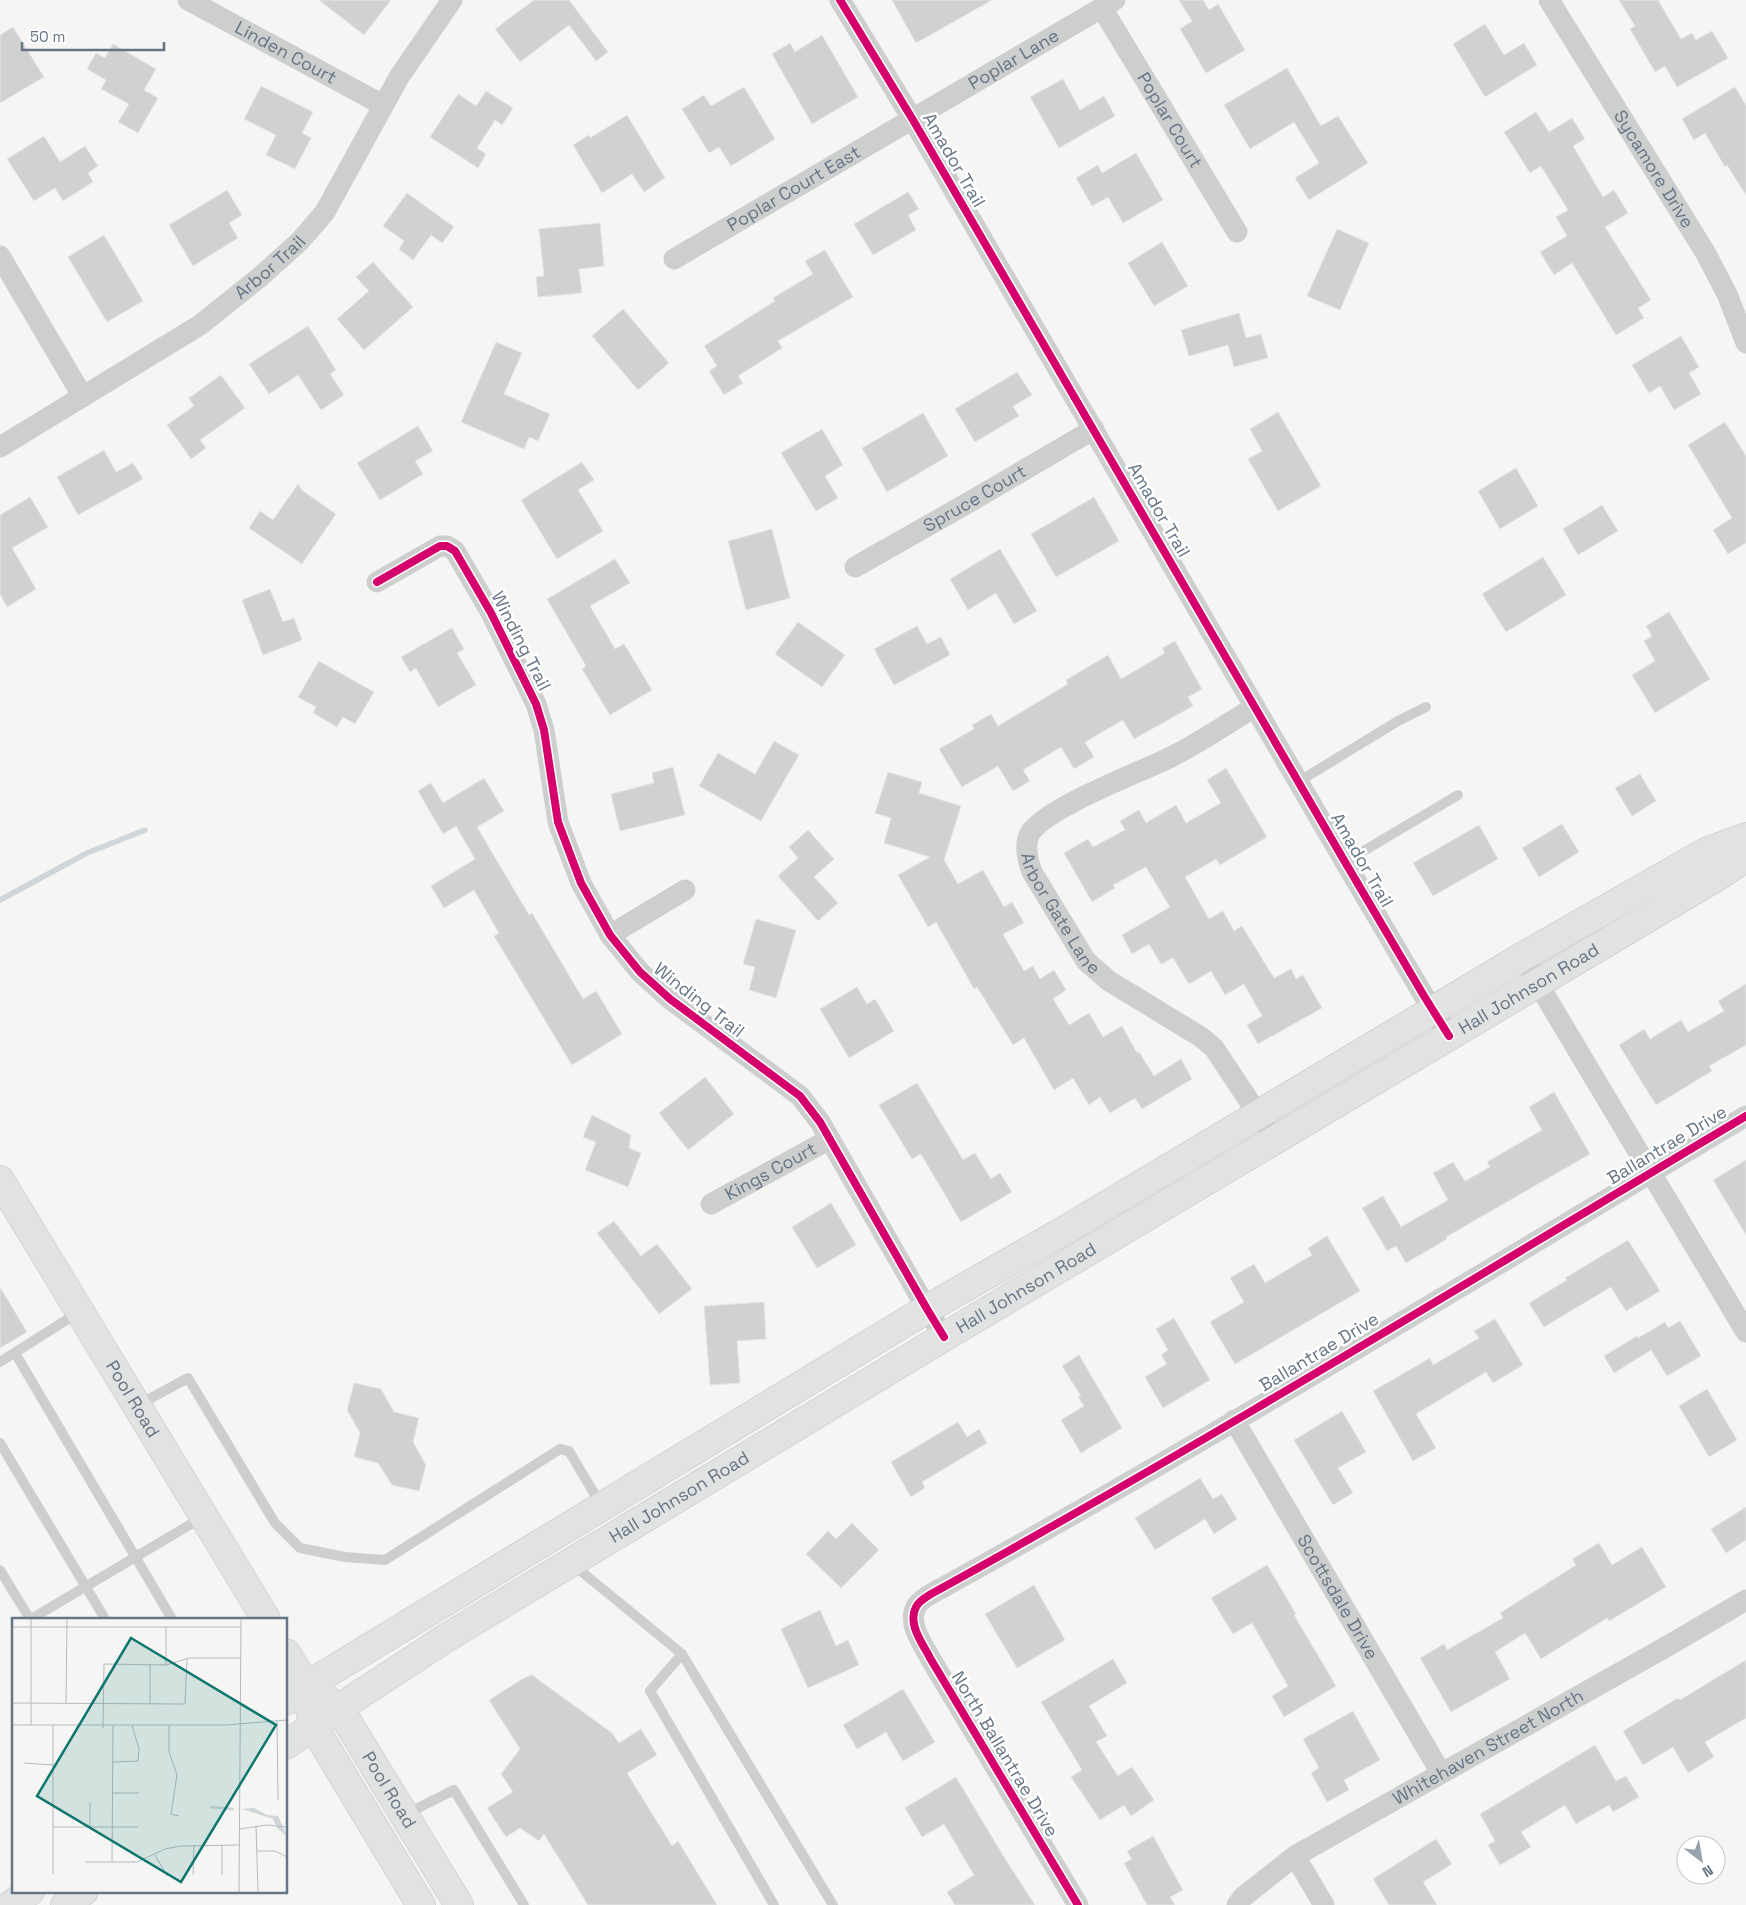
<svg xmlns="http://www.w3.org/2000/svg" width="1746" height="1905" viewBox="0 0 1746 1905" font-family="'Space Grotesk',sans-serif">
<style>
.lines{fill:none;stroke-linecap:round;stroke-linejoin:round}
.stream{stroke:#ced6d9;stroke-width:5.5}
.building{fill:#d0d1d1;stroke:#e4e5e4}
.secondary-casing{stroke:#d2d4d4;stroke-width:30}
.lane{stroke:#cdcfcf;stroke-width:10}
.street{stroke:#cdcfcf;stroke-width:21}
.secondary{stroke:#e1e2e2;stroke-width:28}
.cycleway-casing{stroke:#fff;stroke-width:11}
.cycleway{stroke:#d6006c;stroke-width:8}
.labels{text-anchor:middle;stroke-width:5;stroke-linejoin:round;paint-order:stroke}
.street-label{font-size:18px;fill:#657585;stroke:#fff}
.inset-river{fill:none;stroke:#ced6d9;stroke-width:2.5}
.inset-road{fill:none;stroke:#b2bac1;stroke-width:1}
.view{fill:#0f766e;fill-opacity:0.15;stroke:#0f766e;stroke-width:2.5}
.inset-edge{fill:none;stroke:#657585;stroke-width:2.5}
</style>
<rect width="100%" height="100%" fill="#f5f6f4"/>
<g class="lines">
<polyline class="stream" points="0,900 87,853 145,830"/>
</g>
<g class="building">
<polygon points="319,0 391,0 364,35"/>
<polygon points="534,0 569,0 608,52 596,61 569,25 520,62 495,29"/>
<polygon points="892,0 992,0 916,43"/>
<polygon points="1179,0 1203,0 1209,10 1218,4 1245,50 1206,73 1180,29 1192,21"/>
<polygon points="1619,0 1658,0 1681,39 1692,33 1696,40 1712,31 1728,58 1677,87 1665,66 1655,72 1630,29 1635,26"/>
<polygon points="1485,24 1504,55 1524,43 1537,65 1485,97 1453,44"/>
<polygon points="13,27 44,77 0,103 0,35"/>
<polygon points="822,35 858,97 812,124 772,54 790,43 795,52"/>
<polygon points="113,44 156,69 144,90 158,98 138,133 118,122 129,104 101,89 106,80 87,69 96,53 105,58"/>
<polygon points="1287,68 1321,126 1338,116 1368,163 1309,200 1295,178 1319,163 1294,122 1250,149 1224,105"/>
<polygon points="1063,79 1080,110 1104,96 1115,116 1059,148 1030,97"/>
<polygon points="261,86 313,112 302,133 311,138 295,169 266,155 276,135 244,119"/>
<polygon points="744,87 775,139 731,166 719,147 709,153 682,109 704,95 711,106"/>
<polygon points="1735,87 1746,105 1746,195 1727,165 1725,167 1705,133 1694,140 1682,119"/>
<polygon points="486,91 513,108 502,125 495,120 477,148 486,154 478,168 430,137 458,94 476,106"/>
<polygon points="1536,112 1549,132 1572,118 1585,139 1573,146 1603,197 1614,190 1628,213 1605,227 1651,300 1638,308 1644,318 1616,335 1572,263 1554,275 1540,252 1567,236 1556,217 1568,210 1541,166 1530,173 1504,132"/>
<polygon points="627,115 665,178 644,192 632,174 602,193 573,145 589,135 590,138"/>
<polygon points="44,136 60,162 85,146 98,166 88,173 93,182 63,201 55,188 34,201 7,159"/>
<polygon points="1136,153 1163,200 1123,223 1108,197 1092,206 1076,178 1098,165 1102,173"/>
<polygon points="227,190 242,215 229,223 238,238 193,266 169,225"/>
<polygon points="908,192 919,209 908,215 916,230 873,255 854,224"/>
<polygon points="407,193 454,227 442,243 431,235 413,260 399,249 404,241 383,226"/>
<polygon points="600,223 604,266 579,269 582,293 538,297 536,277 544,276 539,229"/>
<polygon points="1337,229 1369,243 1340,310 1307,296"/>
<polygon points="104,235 143,301 107,322 68,257"/>
<polygon points="1162,242 1188,286 1154,306 1128,263"/>
<polygon points="825,250 853,297 778,341 782,348 738,376 743,383 724,395 709,371 717,366 704,346 775,301 773,298 813,274 805,261"/>
<polygon points="373,262 413,307 364,350 337,319 369,291 356,277"/>
<polygon points="623,309 669,363 638,390 592,336"/>
<polygon points="1239,313 1246,338 1261,334 1268,358 1234,367 1228,345 1189,356 1181,330"/>
<polygon points="308,326 336,370 330,374 344,395 321,410 298,375 269,394 249,364"/>
<polygon points="1681,336 1699,367 1689,373 1701,394 1674,410 1660,386 1649,393 1632,365"/>
<polygon points="496,342 522,353 504,394 550,414 538,441 529,437 524,449 461,422"/>
<polygon points="1017,372 1032,395 1013,406 1019,416 975,442 955,409"/>
<polygon points="221,375 245,408 200,440 206,448 191,459 167,425 194,406 189,398"/>
<polygon points="1278,412 1321,486 1278,511 1248,459 1262,451 1250,429"/>
<polygon points="923,413 948,456 887,492 862,448"/>
<polygon points="1725,422 1746,456 1746,543 1728,554 1713,530 1732,518 1688,445"/>
<polygon points="418,426 433,451 415,461 423,474 380,500 357,463"/>
<polygon points="822,429 843,465 825,476 838,498 816,511 781,453"/>
<polygon points="104,450 116,472 133,463 143,479 78,515 57,477"/>
<polygon points="582,462 594,480 578,490 603,531 557,559 521,500"/>
<polygon points="1516,468 1538,506 1500,529 1478,491"/>
<polygon points="298,484 303,491 336,514 302,564 249,528 260,511 273,520"/>
<polygon points="30,497 48,527 12,548 36,589 7,607 0,594 0,515"/>
<polygon points="1094,497 1119,541 1056,577 1031,534"/>
<polygon points="1602,505 1618,531 1578,555 1563,529"/>
<polygon points="772,529 790,598 746,610 728,541"/>
<polygon points="1000,549 1037,611 1014,624 996,593 968,610 950,579"/>
<polygon points="1543,557 1566,595 1506,632 1482,594"/>
<polygon points="615,559 630,583 590,606 615,649 624,644 652,690 610,715 582,669 586,666 547,599"/>
<polygon points="270,589 283,622 294,618 302,640 263,655 242,600"/>
<polygon points="1669,612 1710,679 1655,713 1632,675 1655,661 1644,641 1652,636 1646,626"/>
<polygon points="798,622 845,655 822,687 775,654"/>
<polygon points="917,626 927,644 941,637 950,655 894,685 874,649"/>
<polygon points="452,628 464,649 457,653 476,685 438,707 416,668 410,672 401,657"/>
<polygon points="1175,641 1202,689 1188,697 1193,706 1134,739 1123,720 1085,742 1094,757 1074,769 1061,747 1023,770 1030,781 1013,791 998,766 962,787 939,749 974,729 972,725 991,714 998,726 1068,684 1066,680 1108,655 1121,679 1165,653 1162,648"/>
<polygon points="319,661 374,692 355,724 343,717 337,727 313,713 316,707 298,697"/>
<polygon points="774,741 799,755 761,821 699,786 718,753 755,774"/>
<polygon points="673,767 685,815 620,831 611,794 654,783 652,773"/>
<polygon points="1226,768 1267,837 1220,865 1216,859 1185,877 1209,919 1223,911 1234,931 1242,926 1274,978 1291,969 1296,979 1303,975 1322,1008 1258,1044 1247,1025 1262,1016 1244,984 1225,995 1211,971 1189,984 1173,958 1161,964 1149,944 1132,954 1122,935 1170,907 1146,867 1113,885 1115,888 1092,902 1064,853 1088,839 1093,847 1125,830 1120,821 1139,810 1146,823 1176,805 1186,823 1221,803 1207,780"/>
<polygon points="888,772 922,782 919,793 961,806 944,860 958,884 983,870 1004,907 1012,902 1024,923 1003,934 1024,971 1033,966 1040,979 1054,970 1066,990 1053,999 1069,1025 1089,1013 1103,1037 1122,1026 1137,1053 1139,1052 1154,1076 1181,1059 1192,1079 1142,1109 1135,1098 1110,1113 1100,1097 1089,1105 1073,1078 1054,1090 1024,1038 1013,1045 977,987 974,989 936,922 928,927 898,875 930,857 884,843 891,818 875,813"/>
<polygon points="1640,774 1656,801 1632,816 1615,788"/>
<polygon points="484,778 504,811 477,827 529,915 532,913 583,999 596,991 622,1034 572,1065 494,936 499,933 474,890 444,908 431,886 475,859 456,826 443,834 418,791 431,783 443,803"/>
<polygon points="1562,824 1579,852 1539,877 1522,848"/>
<polygon points="1479,825 1498,859 1433,896 1413,863"/>
<polygon points="808,830 834,859 814,877 838,903 818,921 778,876 798,858 789,847"/>
<polygon points="756,919 796,930 776,998 749,990 755,967 743,964"/>
<polygon points="1746,984 1746,1045 1709,1066 1712,1071 1656,1105 1619,1045 1644,1029 1650,1039 1681,1020 1688,1032 1724,1011 1718,1001"/>
<polygon points="857,987 867,1004 875,999 894,1031 849,1058 820,1009"/>
<polygon points="705,1077 734,1114 688,1150 659,1113"/>
<polygon points="917,1083 963,1160 975,1153 991,1179 1000,1173 1012,1192 961,1222 921,1154 912,1159 879,1105"/>
<polygon points="1554,1092 1590,1154 1446,1237 1447,1239 1406,1263 1396,1246 1387,1251 1362,1208 1383,1196 1401,1227 1448,1200 1433,1173 1453,1162 1465,1181 1490,1167 1487,1162 1542,1130 1529,1107"/>
<polygon points="592,1115 631,1135 629,1148 641,1153 628,1187 585,1170 596,1142 583,1137"/>
<polygon points="1746,1160 1746,1235 1713,1180"/>
<polygon points="831,1203 856,1245 817,1268 792,1227"/>
<polygon points="614,1221 641,1256 657,1244 692,1289 659,1314 597,1233"/>
<polygon points="1327,1236 1360,1291 1235,1364 1210,1322 1244,1302 1230,1278 1254,1264 1265,1283 1312,1255 1308,1248"/>
<polygon points="1628,1240 1660,1291 1626,1311 1611,1287 1544,1327 1529,1303 1567,1280 1565,1278"/>
<polygon points="0,1287 27,1332 0,1348"/>
<polygon points="764,1302 766,1339 737,1341 740,1383 710,1385 704,1306"/>
<polygon points="1174,1318 1210,1380 1163,1408 1145,1377 1167,1364 1161,1355 1168,1350 1156,1329"/>
<polygon points="1495,1319 1523,1365 1493,1383 1486,1372 1416,1414 1436,1448 1413,1461 1373,1391 1430,1358 1433,1365 1479,1338 1474,1331"/>
<polygon points="1680,1321 1701,1356 1667,1376 1651,1350 1614,1373 1604,1356 1637,1336 1638,1338 1665,1322 1668,1328"/>
<polygon points="1079,1355 1122,1428 1081,1453 1061,1420 1084,1406 1078,1397 1081,1396 1062,1366"/>
<polygon points="354,1383 381,1389 394,1412 419,1418 413,1442 426,1465 419,1491 392,1485 378,1463 354,1457 360,1433 347,1410"/>
<polygon points="1707,1389 1737,1440 1709,1457 1679,1406"/>
<polygon points="1342,1411 1366,1452 1338,1468 1353,1493 1333,1505 1294,1440"/>
<polygon points="958,1422 967,1437 979,1429 987,1443 922,1482 925,1488 911,1497 891,1462"/>
<polygon points="1200,1478 1213,1499 1222,1494 1237,1519 1214,1534 1205,1519 1155,1550 1135,1518"/>
<polygon points="1746,1507 1746,1540 1726,1553 1711,1529"/>
<polygon points="852,1523 879,1550 841,1588 806,1554 828,1531 836,1539"/>
<polygon points="1599,1543 1612,1565 1642,1547 1666,1587 1609,1621 1607,1618 1541,1659 1525,1633 1495,1652 1510,1679 1451,1712 1420,1658 1444,1644 1447,1650 1503,1618 1500,1613 1576,1565 1572,1559"/>
<polygon points="1267,1565 1296,1614 1294,1615 1336,1686 1284,1717 1272,1696 1288,1686 1252,1623 1233,1634 1211,1598"/>
<polygon points="1034,1585 1065,1640 1017,1668 985,1614"/>
<polygon points="820,1610 836,1646 848,1640 859,1665 808,1688 781,1629"/>
<polygon points="1113,1659 1127,1683 1089,1706 1107,1736 1096,1742 1118,1776 1132,1767 1154,1800 1131,1816 1124,1805 1100,1820 1071,1777 1082,1770 1041,1702"/>
<polygon points="1746,1660 1746,1718 1705,1742 1714,1757 1688,1773 1673,1747 1643,1765 1623,1731 1678,1698 1680,1700"/>
<polygon points="532,1675 612,1733 619,1743 641,1729 657,1755 627,1773 672,1846 678,1841 717,1905 588,1905 544,1834 539,1841 520,1828 506,1837 487,1808 513,1792 501,1774 520,1749 489,1700 524,1678"/>
<polygon points="903,1689 935,1742 903,1761 886,1732 857,1749 843,1725"/>
<polygon points="1353,1711 1380,1760 1344,1780 1349,1790 1327,1802 1311,1773 1319,1768 1303,1739"/>
<polygon points="1595,1745 1616,1781 1626,1776 1639,1797 1613,1812 1609,1805 1576,1824 1565,1805 1521,1832 1531,1847 1500,1865 1488,1845 1495,1841 1480,1814"/>
<polygon points="956,1777 1004,1857 1035,1905 955,1905 947,1892 974,1875 944,1824 922,1837 905,1808"/>
<polygon points="1153,1836 1183,1890 1170,1897 1175,1905 1147,1905 1124,1863 1132,1859 1127,1851"/>
<polygon points="1436,1839 1452,1864 1423,1882 1437,1905 1389,1905 1373,1879"/>
</g>
<g class="lines">
<defs>
<g id="secondary">
<path id="s11" d="M0 1180 266 1619"/>
<polyline points="286,1653 306,1686 313,1726 421,1905"/>
<path id="s12" d="M324 1698 339 1708 459 1905"/>
<polyline points="286,1701 306,1686 927,1309 1065,1230 1522,957 1706,852 1746,837"/>
<path id="s13" d="M286 1745 339 1708 446 1638 944 1337 1723 873 1746 857"/>
<polyline points="11,1905 30,1891"/>
<polyline points="65,1905 84,1891"/>
</g>
</defs>
<use href="#secondary" class="secondary-casing"/>
<g class="lane">
<polyline points="1298,782 1398,721 1426,707"/>
<polyline points="1345,862 1458,795"/>
<polyline points="15,1353 172,1619"/>
<polyline points="0,1362 79,1312"/>
<polyline points="138,1405 188,1378 275,1523 300,1548 345,1557 385,1560 560,1449 569,1451 601,1505"/>
<polyline points="0,1443 105,1619"/>
<polyline points="571,1563 682,1654 833,1905"/>
<polyline points="0,1570 30,1619"/>
<polyline points="31,1619 203,1517"/>
<polyline points="682,1654 650,1691 774,1905"/>
<polyline points="406,1814 454,1790 524,1905"/>
</g>
<g class="street">
<path id="s1" d="M188 0 383 105"/>
<polyline points="840,0 913,120 1345,862 1424,996 1449,1036"/>
<path id="s2" d="M1549 0 1705 252 1727 294 1746 343"/>
<path id="s3" d="M1102 8 1237 232"/>
<polyline points="0,256 83,397"/>
<path id="s4" d="M674 259 1115 0"/>
<path id="s5" d="M0 447 200 325 260 277 300 241 325 212 399 77 452 0"/>
<path id="s6" d="M855 567 973 500 1094 429"/>
<polyline points="377,582 440,546 447,546 455,551 491,613 536,704 544,730 558,822 581,883 610,935 640,972 670,999 800,1096 820,1122 927,1309 944,1337"/>
<path id="s7" d="M1255 707C1228 723 1201 742 1173 756 1142 772 1043 808 1029 835 1024 847 1028 861 1032 872L1086 961 1109 981 1201 1037 1214 1048 1275 1140"/>
<polyline points="610,935 685,890"/>
<polyline points="1522,957 1746,1332"/>
<path id="s8" d="M711 1204 830 1139"/>
<path id="s9" d="M1234 1420 1441 1773"/>
<polyline points="1295,1856 1324,1905"/>
<path d="M1078 1905 930 1658C923 1644 907 1624 916 1607 918 1602 926 1597 931 1594 1207 1442 1476 1277 1746 1116"/>
<path id="s10" d="M1237 1905 1243 1897 1295 1856 1671 1644 1746 1600"/>
</g>
<use href="#secondary" class="secondary"/>
<defs>
<g id="cycleway">
<polyline points="840,0 913,120 1345,862 1424,996 1449,1036"/>
<polyline points="377,582 440,546 447,546 455,551 491,613 536,704 544,730 558,822 581,883 610,935 640,972 670,999 800,1096 820,1122 927,1309 944,1337"/>
<path d="M1078 1905 930 1658C923 1644 907 1624 916 1607 918 1602 926 1597 931 1594 1207 1442 1476 1277 1746 1116"/>
</g>
</defs>
<use href="#cycleway" class="cycleway-casing"/>
<use href="#cycleway" class="cycleway"/>
</g>
<g class="labels">
<g class="street-label">
<text dy="6" stroke="none"><textPath href="#s1" startOffset="111">Linden Court</textPath></text>
<text dy="6" stroke="none"><textPath href="#s4" startOffset="394">Poplar Lane</textPath></text>
<text dy="6" stroke="none"><textPath href="#s3" startOffset="131">Poplar Court</textPath></text>
<text transform="translate(954 160) rotate(60)" y="6">Amador Trail</text>
<text dy="6" stroke="none"><textPath href="#s2" startOffset="199">Sycamore Drive</textPath></text>
<text dy="6" stroke="none"><textPath href="#s4" startOffset="139">Poplar Court East</textPath></text>
<text dy="6" stroke="none"><textPath href="#s5" startOffset="325">Arbor Trail</textPath></text>
<text dy="6" stroke="none"><textPath href="#s6" startOffset="138">Spruce Court</textPath></text>
<text transform="translate(1159 510) rotate(60)" y="6">Amador Trail</text>
<text transform="translate(521 641) rotate(63)" y="6">Winding Trail</text>
<text transform="translate(1362 860) rotate(60)" y="6">Amador Trail</text>
<text dy="6" stroke="none"><textPath href="#s7" startOffset="349">Arbor Gate Lane</textPath></text>
<text dy="6" stroke="none"><textPath href="#s13" startOffset="1455">Hall Johnson Road</textPath></text>
<text transform="translate(699 1000) rotate(38)" y="6">Winding Trail</text>
<text transform="translate(1667 1145) rotate(-31)" y="6">Ballantrae Drive</text>
<text dy="6" stroke="none"><textPath href="#s8" startOffset="68">Kings Court</textPath></text>
<text dy="6" stroke="none"><textPath href="#s13" startOffset="870">Hall Johnson Road</textPath></text>
<text transform="translate(1319 1352) rotate(-31)" y="6">Ballantrae Drive</text>
<text dy="6" stroke="none"><textPath href="#s11" startOffset="256">Pool Road</textPath></text>
<text dy="6" stroke="none"><textPath href="#s13" startOffset="465">Hall Johnson Road</textPath></text>
<text dy="6" stroke="none"><textPath href="#s9" startOffset="205">Scottsdale Drive</textPath></text>
<text dy="6" stroke="none"><textPath href="#s10" startOffset="298">Whitehaven Street North</textPath></text>
<text transform="translate(1005 1754) rotate(59)" y="6">North Ballantrae Drive</text>
<text dy="6" stroke="none"><textPath href="#s12" startOffset="114">Pool Road</textPath></text>
</g>
</g>
<g transform="translate(12 1618)">
<rect width="275" height="275" fill="#f5f6f4"/>
<path d="M242 190 255 197 266 198 275 218 266 211 261 201 230 191Z" fill="#ced6d9"/>
<path class="inset-river" d="M198 189 222 191"/>
<path class="inset-road" d="M0 9H229M154 47V9M0 85 173 86 175 41M54 85 55 1M138 86V46M265 103 266 182M0 107H214L275 102M19 107V1M157 107V134L165 157 159 196 167 198M91 110 92 46 154 47 177 40H229M101 144 126 143 127 131 120 107M12 145 42 147M100 175H127M78 184V209M244 208 246 274M41 209H126M228 211 255 207 275 209M210 227V257M245 233H263L275 239M143 237 155 258M73 244H125L153 231 169 228 227 227M100 244 101 107M41 256V107M181 257 182 227M227 274 229 1"/>
<path class="view" d="M119 20 264 107 169 264 25 178Z"/>
<rect width="275" height="275" class="inset-edge"/>
</g>
<g transform="translate(1701 1860) rotate(149)"><circle r="24" fill="#ffffff" stroke="#c1c8ce"/>
<path d="M0-4L9 19L0 12L-9 19Z" fill="#97a2ac"/>
<text y="-8" font-size="14" font-weight="bold" text-anchor="middle" fill="#657585">N</text>
</g>
<path d="M22 42v8h142v-8" fill="none" stroke="#657585" stroke-width="2.5"/>
<text x="30" y="42" font-size="15" fill="#657585" stroke="#ffffff" stroke-width="4" paint-order="stroke">50 m</text>
</svg>
